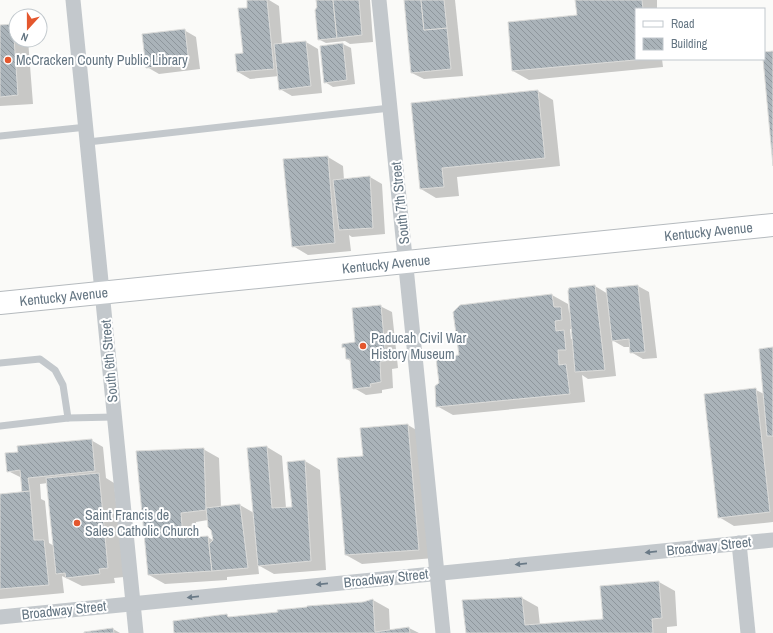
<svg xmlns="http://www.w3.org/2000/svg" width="773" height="633" viewBox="0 0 773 633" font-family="'Archivo Narrow',sans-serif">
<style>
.shadow{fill:#0003;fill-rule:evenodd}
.building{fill:url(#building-back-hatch);stroke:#dcdcda}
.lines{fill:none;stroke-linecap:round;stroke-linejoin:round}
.primary-casing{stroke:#b5babe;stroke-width:24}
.service{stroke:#c3c8cc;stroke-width:7}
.minor{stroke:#c3c8cc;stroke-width:15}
.primary{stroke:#fff;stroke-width:22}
.oneway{fill:#6a7a87}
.poi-dot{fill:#e4572e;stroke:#fff;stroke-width:1.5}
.labels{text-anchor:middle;stroke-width:4;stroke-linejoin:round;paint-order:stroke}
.poi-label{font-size:14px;fill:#657683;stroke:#fff;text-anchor:start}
.street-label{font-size:14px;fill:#657683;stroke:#fff}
</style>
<defs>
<pattern id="building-back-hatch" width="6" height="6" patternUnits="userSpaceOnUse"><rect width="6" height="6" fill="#aab3b9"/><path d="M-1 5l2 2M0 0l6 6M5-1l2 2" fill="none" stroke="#8e969c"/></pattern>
</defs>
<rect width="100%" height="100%" fill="#fafaf8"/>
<g class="shadow">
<polygon points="254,0 269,0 279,6 282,44 306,42 318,49 322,93 292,96 280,89 279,76 250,79 238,72 244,54 248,8"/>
<polygon points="317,0 370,0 373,42 350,44 345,41 326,43 318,39"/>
<polygon points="405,0 455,0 463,76 424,79 412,73"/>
<polygon points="576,0 657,0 657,9 636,9 636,59 662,59 663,67 529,80 513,71 578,16"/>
<polygon points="12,25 16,27 16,40 28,40 33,104 0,106 0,26"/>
<polygon points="184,30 196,37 200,69 159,74 147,67"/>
<polygon points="343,44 351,48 355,84 333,87 325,82"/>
<polygon points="538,91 553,100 560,166 457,177 459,196 436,198 421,189 412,104"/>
<polygon points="328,157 343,166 344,180 370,177 382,184 385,234 352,237 349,235 351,251 308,255 293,246"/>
<path d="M595 286 608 294 638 286 649 292 657 358 643 359 631 352V347H624L612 340 616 376 588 379 582 375 585 402 453 415 437 406 441 384 460 356V306L552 295 568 304 569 312 571 314ZM570 329H572L573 339H571Z"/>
<polygon points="380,306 392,312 398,368 392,369 393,388 382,390 382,393 366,395 354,388 352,362 347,359 346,349 343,347 356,343"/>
<polygon points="773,348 773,522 734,526 719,517 756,390 764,394"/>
<polygon points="408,425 423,434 434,558 362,564 346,555 364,457"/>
<path d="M91 440 103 447 106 478 114 483 124 577 114 578 115 583 82 586 62 576 64 593 0 599V495L23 493 22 478 8 471 19 453ZM48 483 54 546 49 543 45 501 41 499 40 484Z"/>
<path d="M267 447 282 456 286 508H293L305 461 320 470 326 570 274 574 258 565 259 574 227 577V580L165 584 149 575 203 449 219 458 221 507 240 505 254 513ZM208 520 212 529 214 541 208 537 197 538 196 522Z"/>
<polygon points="659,582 675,591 677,626 667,627 667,633 467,633 522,598 538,607 540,625 604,620 601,587"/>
<polygon points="373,600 389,609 390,631 409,628 419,633 175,633 227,616 231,618 279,613 279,611 307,607 363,603"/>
<polygon points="113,629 120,633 86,633"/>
</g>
<g class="building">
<polygon points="247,0 267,0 274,69 237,72 235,54 243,53 238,8 247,8"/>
<polygon points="316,0 333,0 337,38 318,40 315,10 317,7"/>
<polygon points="333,0 359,0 362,35 337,38"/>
<polygon points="404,0 421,0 424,30 447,28 451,69 411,73"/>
<polygon points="421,0 444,0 447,28 424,30"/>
<polygon points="575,0 642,0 643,9 636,9 636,59 646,59 512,71 508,22 577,15"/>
<polygon points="13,24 18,95 0,97 0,25"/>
<polygon points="185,29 189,63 146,68 142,34"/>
<polygon points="306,41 311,86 279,90 274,44"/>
<polygon points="343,43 347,80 324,83 320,46"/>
<polygon points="773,51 773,166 763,59 764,52"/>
<polygon points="538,90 545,158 442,168 444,187 420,189 411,103"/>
<polygon points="328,156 335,243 292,247 283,159"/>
<polygon points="370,176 373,228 339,230 333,180"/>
<polygon points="595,285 605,370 575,372 568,291 569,288"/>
<polygon points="638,285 645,352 630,353 629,339 612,341 606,288"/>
<polygon points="552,294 554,307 561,307 562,320 555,321 556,331 564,330 566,350 558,350 559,365 566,364 570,394 436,407 435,386 439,383 436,358 459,355 453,312 460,305"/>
<polygon points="381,305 386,361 380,362 381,382 370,384 371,387 353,389 350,359 346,359 345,347 342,348 342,344 355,342 352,308"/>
<polygon points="773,347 773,436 767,436 759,349"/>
<polygon points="756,388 770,512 718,518 704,394"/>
<polygon points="408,424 419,550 345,555 337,458 363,456 360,428"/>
<polygon points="92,439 95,471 28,478 30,491 22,492 20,470 7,472 5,453 18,452 17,446"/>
<polygon points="267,446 272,508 292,507 287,462 305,460 311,561 258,566 247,448"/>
<polygon points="204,448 206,510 181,513 183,538 208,536 212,571 148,575 136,451"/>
<polygon points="99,473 108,568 99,569 100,574 66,578 65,573 56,574 46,478"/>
<polygon points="30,491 34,540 44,540 49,585 0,589 0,494"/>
<polygon points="240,504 248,568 212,571 209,544 213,540 211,530 208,527 206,508"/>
<polygon points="659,581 662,618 652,619 653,633 466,633 462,600 522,597 525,625 603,619 600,586"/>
<polygon points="373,599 375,632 409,627 410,633 174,633 173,621 227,614 228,617 278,612 277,610 307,607 307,606 363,602"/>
<polygon points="113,628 114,633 84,633 84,632"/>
</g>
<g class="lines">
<defs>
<g id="primary">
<path id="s1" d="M0 303 773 225"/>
</g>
</defs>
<use href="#primary" class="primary-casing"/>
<g class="service">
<polyline points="0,136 87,127"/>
<polyline points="88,142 390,108"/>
<polyline points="0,363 40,359 55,370 63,385 68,418"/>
<polyline points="0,426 68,418 114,417"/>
</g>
<g class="minor">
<polyline points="73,0 136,633"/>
<polyline points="379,0 443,633"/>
<polyline points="739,543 748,633"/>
<polyline points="0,617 773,540"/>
</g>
<use href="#primary" class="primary"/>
</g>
<defs><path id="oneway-solid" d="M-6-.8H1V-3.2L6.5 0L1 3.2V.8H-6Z"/></defs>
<g class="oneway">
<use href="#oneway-solid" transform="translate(651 552) rotate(174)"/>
<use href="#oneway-solid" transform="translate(521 564) rotate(174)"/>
<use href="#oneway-solid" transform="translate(322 584) rotate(174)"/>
<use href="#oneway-solid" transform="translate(193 597) rotate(174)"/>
</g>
<g class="poi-dot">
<circle cx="8" cy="60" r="4"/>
<circle cx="363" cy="346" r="4"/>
<circle cx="77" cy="523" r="4"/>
</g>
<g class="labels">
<g class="poi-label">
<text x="16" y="65">McCracken County Public Library</text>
<text x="371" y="343">Paducah Civil War<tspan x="371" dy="16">History Museum</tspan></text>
<text x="85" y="520">Saint Francis de<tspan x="85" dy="16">Sales Catholic Church</tspan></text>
</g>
<g class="street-label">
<text transform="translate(400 203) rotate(-96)" y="5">South 7th Street</text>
<text dy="5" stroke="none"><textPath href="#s1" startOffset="712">Kentucky Avenue</textPath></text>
<text dy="5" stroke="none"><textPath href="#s1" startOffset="388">Kentucky Avenue</textPath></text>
<text dy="5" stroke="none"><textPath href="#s1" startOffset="64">Kentucky Avenue</textPath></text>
<text transform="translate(109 361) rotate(-95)" y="5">South 6th Street</text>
<text transform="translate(709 546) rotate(-6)" y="5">Broadway Street</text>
<text transform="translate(386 578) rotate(-6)" y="5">Broadway Street</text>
<text transform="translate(64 610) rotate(-6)" y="5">Broadway Street</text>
</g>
</g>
<rect x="635" y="8" width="130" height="52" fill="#ffffff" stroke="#c1c8cd"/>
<rect x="643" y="21" width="20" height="6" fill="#ffffff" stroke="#c1c8cd"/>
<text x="671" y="28" font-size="12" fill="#657683">Road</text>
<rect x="643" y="38" width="20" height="12" fill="url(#building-back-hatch)" stroke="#c1c8cd"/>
<text x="671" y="48" font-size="12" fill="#657683">Building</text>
<g transform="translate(28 28) rotate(201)"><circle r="19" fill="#ffffff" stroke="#c1c8cd"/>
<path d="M0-3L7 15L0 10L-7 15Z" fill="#e4572e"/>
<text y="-6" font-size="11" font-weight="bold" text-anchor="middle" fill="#657683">N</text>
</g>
</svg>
